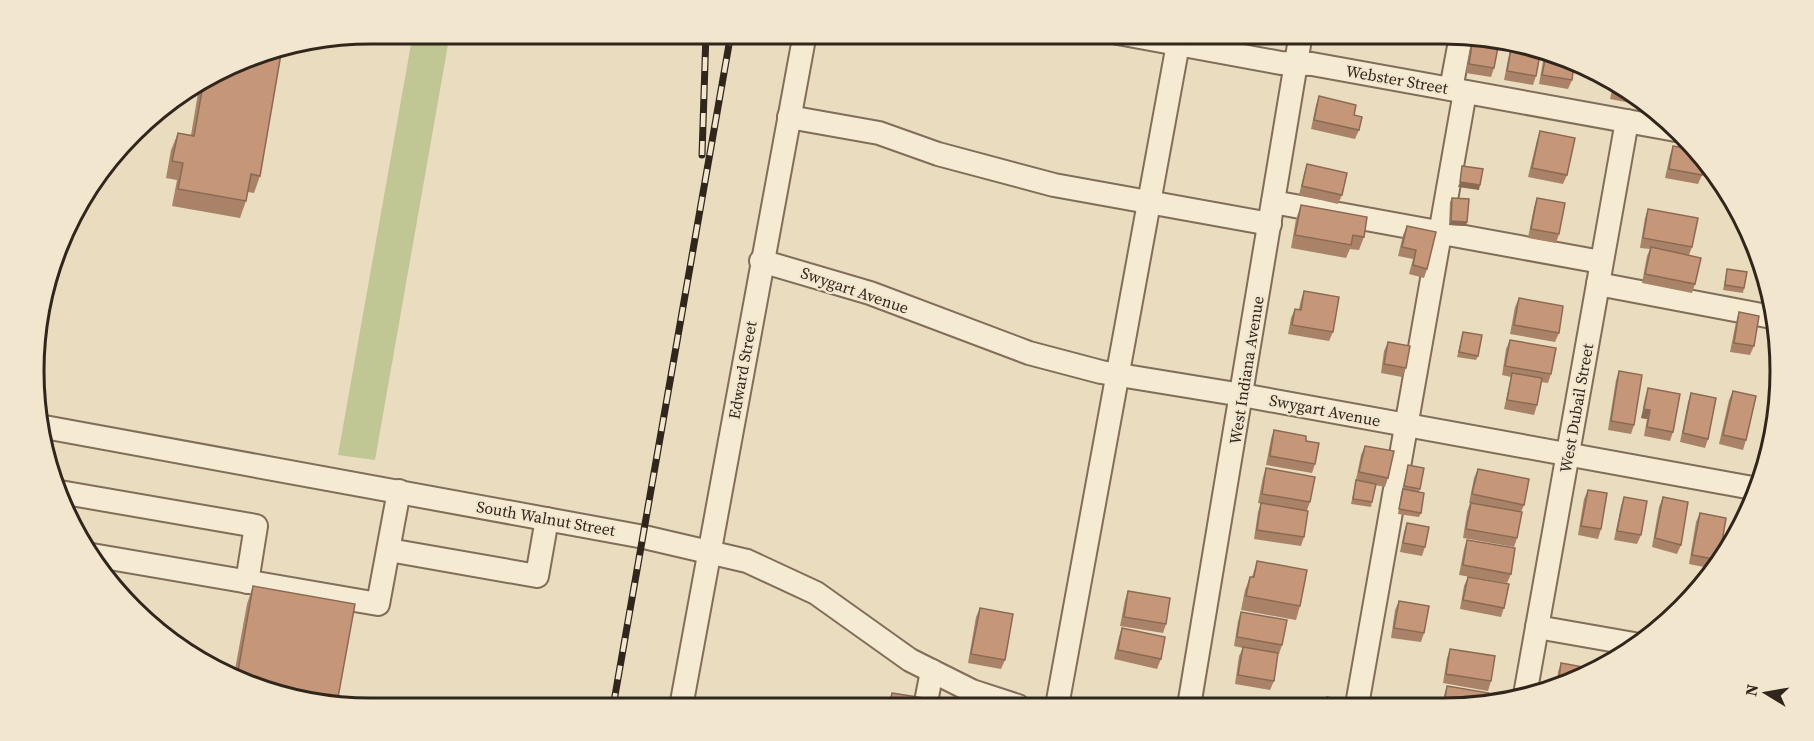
<svg xmlns="http://www.w3.org/2000/svg" width="1814" height="741" viewBox="0 0 1814 741" font-family="'Source Serif 4',serif">
<style>
.green{fill:#c1c695}
.lines{fill:none;stroke-linecap:round;stroke-linejoin:round}
.minor-casing{stroke:#816d59;stroke-width:26}
.minor{stroke:#f5ead2;stroke-width:22}
.rail-casing{stroke:#31261c;stroke-width:7}
.rail{stroke:#f2e7ce;stroke-width:4.5;stroke-dasharray:14;stroke-linecap:butt}
.wall{fill:#a98267}
.shaded-wall{fill:#8a6a54}
.building{fill:#c59778;stroke:#8a6a54;stroke-width:1.5}
.labels{text-anchor:middle;stroke-width:4.5;stroke-linejoin:round;paint-order:stroke}
.street-label{font-size:16px;fill:#31261c;stroke:#f2e7ce}
.rim{fill:none;stroke:#31261c;stroke-width:3}
</style>
<rect width="100%" height="100%" fill="#e9dcbf"/>
<polygon class="green" points="413,33 450,33 375,460 338,455"/>
<g class="lines">
<defs>
<g id="minor">
<polyline points="1118,33 1281,63 1312,64 1676,130"/>
<polyline points="1451,89 1461,36"/>
<polyline points="789,117 879,133 938,154 1054,185 1270,224"/>
<polyline points="1273,202 1601,262"/>
<polyline points="761,261 870,293 1029,353 1101,372 1242,395 1758,489"/>
<polyline points="1598,284 1772,317"/>
<polyline points="39,426 644,537 747,561 816,593 910,660 972,691 1018,706"/>
<polyline points="60,492 256,526 247,582"/>
<polyline points="389,550 537,576 547,519"/>
<polyline points="92,555 378,604 399,491"/>
<polyline points="1537,627 1634,644"/>
<polyline points="1525,695 1627,121"/>
<polyline points="1357,705 1465,92"/>
<polyline points="1057,706 1180,33"/>
<polyline points="1189,706 1301,33"/>
<polyline points="681,707 805,33"/>
<polyline points="925,707 932,671"/>
</g>
</defs>
<use href="#minor" class="minor-casing"/>
<use href="#minor" class="minor"/>
<defs>
<g id="rail">
<polyline points="702,155 706,33"/>
<polyline points="613,707 731,33"/>
</g>
</defs>
<use href="#rail" class="rail-casing"/>
<use href="#rail" class="rail"/>
</g>
<g class="wall">
<polygon points="1472,38 1499,42 1494,68 1491,77 1466,73"/>
<polygon points="1511,44 1541,49 1536,76 1533,85 1504,80"/>
<polygon points="1545,50 1552,51 1572,80 1568,89 1539,84"/>
<polygon points="262,51 260,176 254,193 248,192 246,201 240,218 172,206 177,180 166,178 171,150 178,133 191,135 199,87"/>
<polygon points="1613,86 1637,100 1636,104 1610,99"/>
<polygon points="1319,96 1354,115 1359,130 1355,139 1311,129 1316,105"/>
<polygon points="1540,131 1567,175 1563,184 1528,177 1537,140"/>
<polygon points="1673,146 1702,175 1698,184 1665,178 1670,155"/>
<polygon points="1307,164 1342,195 1338,204 1299,195 1304,174"/>
<polygon points="1452,198 1466,226 1449,225 1450,202"/>
<polygon points="1537,198 1559,234 1556,243 1528,238 1534,207"/>
<polygon points="78,202 77,220 71,237 67,236"/>
<polygon points="1301,205 1364,237 1359,250 1350,249 1346,258 1291,248 1296,219"/>
<polygon points="1648,209 1692,247 1689,255 1695,284 1692,293 1642,283 1647,256 1650,249 1640,248 1645,218"/>
<polygon points="1407,226 1427,269 1424,278 1409,274 1413,259 1398,256 1403,235"/>
<polygon points="1727,269 1744,288 1743,293 1723,290"/>
<polygon points="1762,279 1765,291 1760,290"/>
<polygon points="1304,291 1333,332 1329,341 1288,334 1291,318 1295,309 1299,309 1301,300"/>
<polygon points="1519,298 1559,333 1555,342 1510,334 1515,307"/>
<polygon points="1739,312 1754,346 1750,355 1730,352 1736,322"/>
<polygon points="1463,332 1478,356 1476,360 1457,357"/>
<polygon points="1510,340 1551,374 1548,383 1541,382 1537,405 1534,415 1504,409 1511,377 1502,375 1506,349"/>
<polygon points="1388,342 1406,368 1402,377 1381,373 1384,351"/>
<polygon points="1619,371 1634,425 1631,434 1608,430 1616,380"/>
<polygon points="1648,388 1673,432 1670,441 1644,436 1647,419 1641,418 1645,398"/>
<polygon points="1733,391 1746,440 1743,450 1719,444 1729,400"/>
<polygon points="1691,393 1708,439 1705,448 1680,442 1688,402"/>
<polygon points="1274,430 1306,441 1315,464 1312,473 1266,465 1271,439"/>
<polygon points="1365,446 1388,478 1385,487 1375,485 1371,507 1351,504 1361,455"/>
<polygon points="1408,465 1420,489 1419,492 1421,513 1419,517 1398,514 1401,494"/>
<polygon points="1266,468 1310,502 1307,510 1304,537 1301,546 1254,539 1258,512 1261,503 1264,504 1258,503 1263,477"/>
<polygon points="1478,469 1524,505 1521,512 1517,538 1514,547 1463,538 1467,512 1470,503 1469,503 1474,478"/>
<polygon points="1588,490 1601,529 1598,539 1578,535 1584,499"/>
<polygon points="1624,497 1641,535 1637,544 1614,540 1621,506"/>
<polygon points="1663,497 1681,545 1677,554 1652,547 1659,507"/>
<polygon points="1700,513 1719,560 1714,569 1689,564 1696,522"/>
<polygon points="1407,523 1425,547 1422,556 1400,552 1404,532"/>
<polygon points="1467,540 1511,574 1507,583 1459,575 1464,549"/>
<polygon points="1257,561 1300,606 1296,620 1241,610 1245,590 1250,577 1252,577"/>
<polygon points="1468,577 1504,608 1501,617 1460,609 1464,586"/>
<polygon points="253,586 262,690 234,675 247,604"/>
<polygon points="1128,591 1166,624 1163,633 1120,626 1125,600"/>
<polygon points="1399,601 1424,633 1421,642 1391,638 1395,610"/>
<polygon points="980,608 1005,660 1001,669 968,663 976,617"/>
<polygon points="1241,612 1282,645 1279,654 1278,654 1274,681 1270,690 1235,684 1239,656 1243,648 1234,646 1238,621"/>
<polygon points="1122,628 1161,659 1157,669 1114,659 1119,637"/>
<polygon points="1450,649 1491,681 1488,691 1443,683 1447,658"/>
<polygon points="1561,663 1573,682 1556,687 1558,672"/>
<polygon points="1447,686 1487,705 1442,705 1444,695"/>
<polygon points="892,693 922,707 887,707"/>
</g>
<g class="shaded-wall">
<polygon points="1460,182 1480,185 1479,190 1458,187"/>
<polygon points="1451,221 1467,222 1466,226 1449,225"/>
<polygon points="1644,409 1650,410 1647,419 1641,418"/>
</g>
<g class="building">
<polygon points="1473,38 1499,42 1494,68 1469,64"/>
<polygon points="1512,44 1541,49 1536,76 1507,71"/>
<polygon points="282,48 260,176 251,174 246,201 178,189 183,163 172,161 178,133 194,136 203,85 262,51"/>
<polygon points="1547,50 1552,51 1574,64 1572,80 1542,75"/>
<polygon points="1614,87 1623,92 1613,90"/>
<polygon points="1319,96 1356,105 1354,115 1362,117 1359,130 1314,120"/>
<polygon points="1540,131 1575,138 1567,175 1532,168"/>
<polygon points="1673,146 1691,149 1703,165 1702,175 1669,169"/>
<polygon points="1307,164 1347,173 1342,195 1302,186"/>
<polygon points="1462,166 1483,169 1480,185 1460,182"/>
<polygon points="1452,198 1469,199 1467,222 1451,221"/>
<polygon points="1537,198 1565,203 1559,234 1531,229"/>
<polygon points="81,199 77,220 72,219 78,202"/>
<polygon points="1301,205 1367,217 1364,237 1353,235 1351,245 1295,235"/>
<polygon points="1648,209 1698,218 1692,247 1643,238"/>
<polygon points="1407,226 1436,232 1427,269 1413,265 1416,250 1402,247"/>
<polygon points="1651,247 1701,258 1695,284 1645,274"/>
<polygon points="1727,269 1747,272 1744,288 1725,285"/>
<polygon points="1304,291 1339,297 1333,332 1292,325 1295,309 1301,310"/>
<polygon points="1519,298 1563,306 1559,333 1514,325"/>
<polygon points="1739,312 1759,316 1754,346 1734,343"/>
<polygon points="1463,332 1482,335 1478,356 1459,352"/>
<polygon points="1510,340 1556,348 1551,374 1505,366"/>
<polygon points="1388,342 1410,346 1406,368 1384,364"/>
<polygon points="1619,371 1642,375 1634,425 1611,421"/>
<polygon points="1512,373 1542,378 1537,405 1507,400"/>
<polygon points="1648,388 1680,394 1673,432 1647,427 1650,410 1644,409"/>
<polygon points="1733,391 1756,396 1746,440 1723,435"/>
<polygon points="1691,393 1716,398 1708,439 1683,433"/>
<polygon points="1274,430 1306,436 1306,441 1319,443 1315,464 1270,456"/>
<polygon points="1365,446 1394,451 1388,478 1359,472"/>
<polygon points="1408,465 1424,468 1420,489 1404,486"/>
<polygon points="1266,468 1315,477 1310,502 1262,494"/>
<polygon points="1478,469 1529,479 1524,505 1472,494"/>
<polygon points="1356,480 1376,484 1372,502 1353,499"/>
<polygon points="1403,489 1424,493 1421,513 1399,509"/>
<polygon points="1588,490 1607,493 1601,529 1581,526"/>
<polygon points="1624,497 1647,501 1641,535 1617,531"/>
<polygon points="1663,497 1688,502 1681,545 1655,538"/>
<polygon points="1261,503 1308,511 1304,537 1257,530"/>
<polygon points="1471,503 1522,512 1517,538 1466,529"/>
<polygon points="1700,513 1726,518 1719,560 1692,555"/>
<polygon points="1407,523 1429,527 1425,547 1403,543"/>
<polygon points="1467,540 1515,548 1511,574 1463,565"/>
<polygon points="1257,561 1307,570 1300,606 1246,596 1250,577 1254,577"/>
<polygon points="1468,577 1509,584 1504,608 1463,600"/>
<polygon points="1693,582 1702,583 1691,596"/>
<polygon points="253,586 355,604 337,703 262,690 237,677"/>
<polygon points="1128,591 1170,598 1166,624 1124,617"/>
<polygon points="1399,601 1429,606 1424,633 1394,628"/>
<polygon points="980,608 1013,614 1005,660 971,654"/>
<polygon points="1241,612 1287,620 1282,645 1237,637"/>
<polygon points="1122,628 1165,637 1161,659 1118,650"/>
<polygon points="1243,647 1278,653 1274,681 1238,675"/>
<polygon points="1450,649 1495,656 1491,681 1446,674"/>
<polygon points="1561,663 1589,668 1588,673 1573,682 1558,686"/>
<polygon points="1447,686 1489,693 1487,705 1444,705"/>
<polygon points="892,693 923,698 922,707 889,707"/>
<polygon points="1327,697 1350,702 1350,705 1325,705"/>
</g>
<g class="labels">
<g class="street-label">
<text transform="translate(1397 79) rotate(10)" y="6">Webster Street</text>
<text transform="translate(855 290) rotate(19)" y="6">Swygart Avenue</text>
<text transform="translate(742 370) rotate(-80)" y="6">Edward Street</text>
<text transform="translate(1246 370) rotate(-81)" y="6">West Indiana Avenue</text>
<text transform="translate(1576 408) rotate(-80)" y="6">West Dubail Street</text>
<text transform="translate(1325 410) rotate(11)" y="6">Swygart Avenue</text>
<text transform="translate(546 518) rotate(10)" y="6">South Walnut Street</text>
</g>
</g>
<path d="M0 0H1814V741H0ZM371 44H1443A327 327 0 0 1 1770 371V371A327 327 0 0 1 1443 698H371A327 327 0 0 1 44 371V371A327 327 0 0 1 371 44Z" fill="#f2e7ce" fill-rule="evenodd"/>
<path class="rim" d="M371 44H1443A327 327 0 0 1 1770 371V371A327 327 0 0 1 1443 698H371A327 327 0 0 1 44 371V371A327 327 0 0 1 371 44Z"/>
<g transform="translate(1766 693) rotate(281)" stroke="#f2e7ce" stroke-width="4.5" paint-order="stroke">
<path d="M0-4.5L10 22L0 15L-10 22Z" fill="#31261c"/>
<text y="-9" font-size="16" font-weight="bold" text-anchor="middle" fill="#31261c">N</text>
</g>
</svg>
